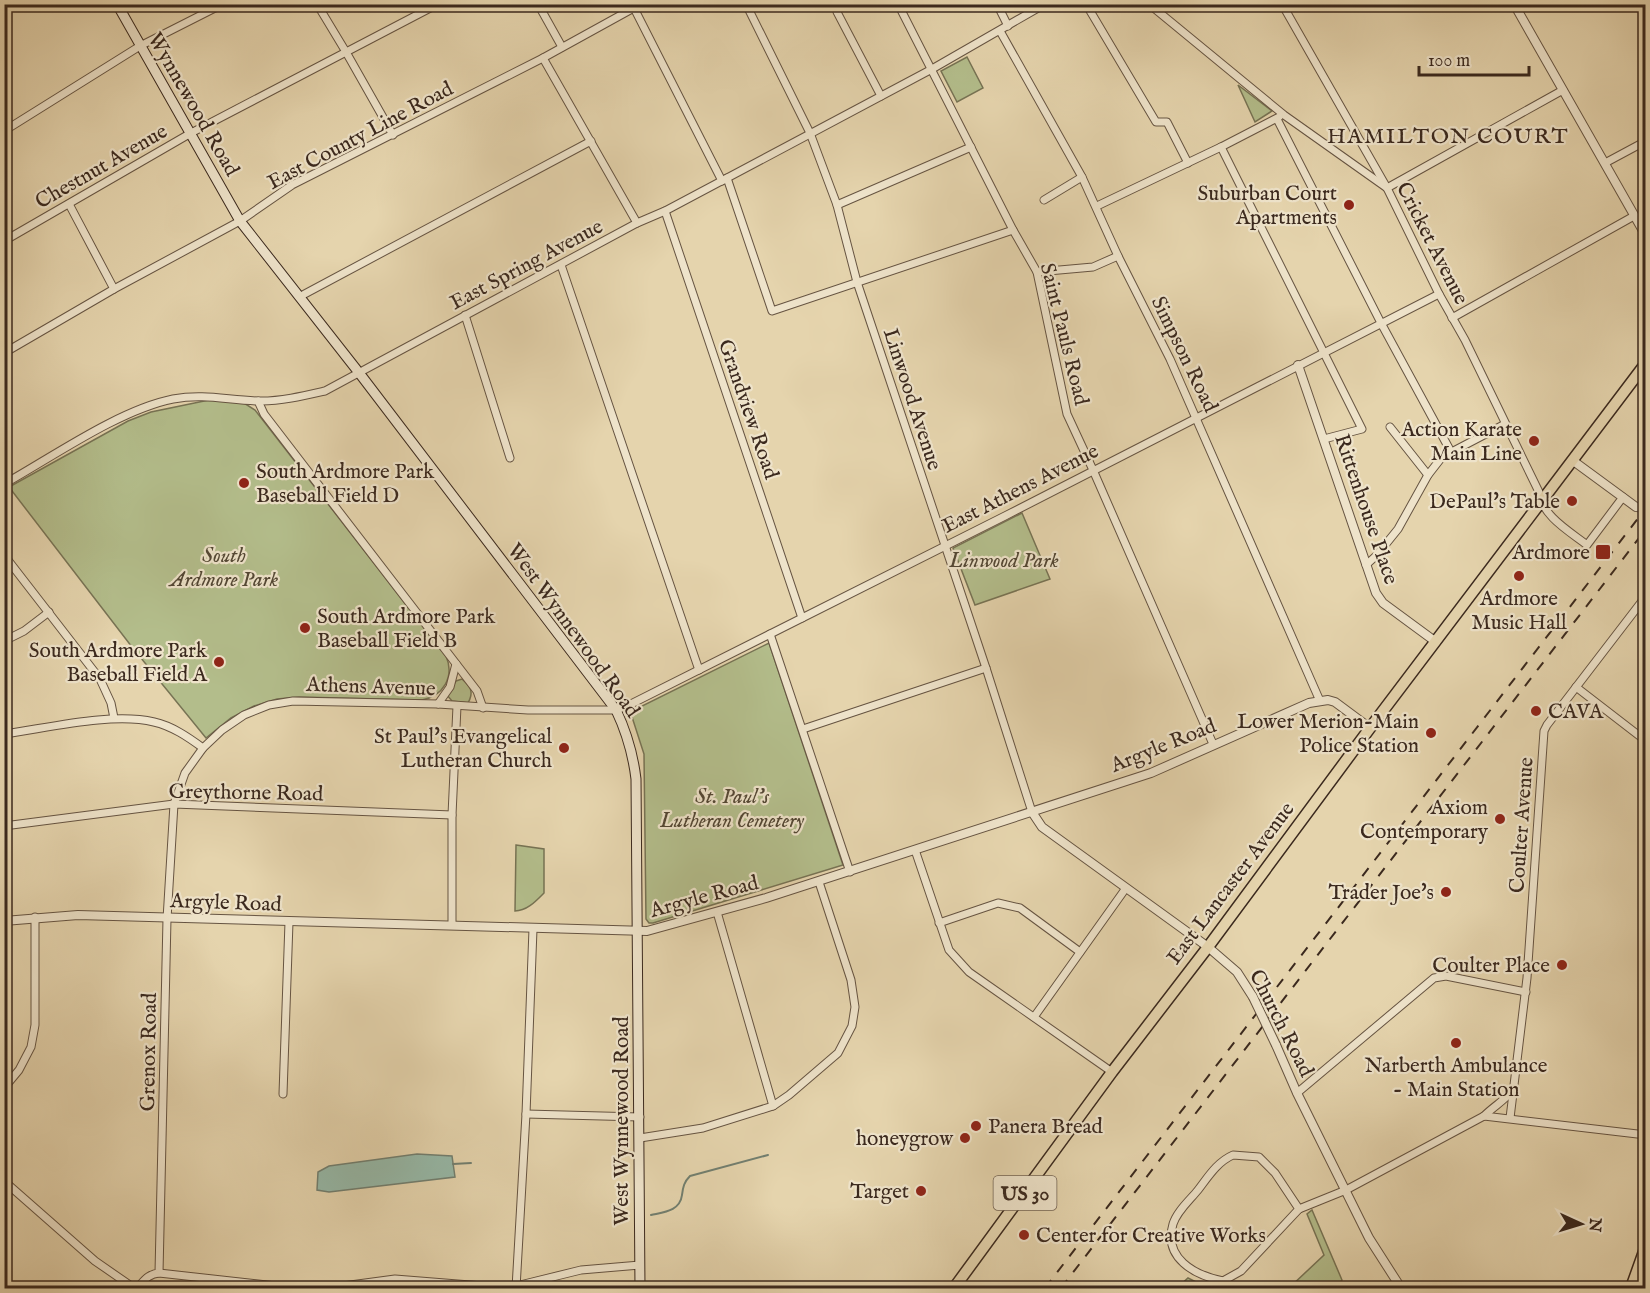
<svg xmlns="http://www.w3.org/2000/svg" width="1650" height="1293" viewBox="0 0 1650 1293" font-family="'IM FELL English',serif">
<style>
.green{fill:#b3bd8b;stroke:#777354;stroke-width:1.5}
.water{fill:#96b8a7;stroke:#727f70;stroke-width:1.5}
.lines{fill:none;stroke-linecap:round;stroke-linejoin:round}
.stream{stroke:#727f70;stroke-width:2}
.tertiary-tunnel{stroke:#c3b290;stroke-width:8;stroke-dasharray:8 4;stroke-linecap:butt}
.minor-casing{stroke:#665442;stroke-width:9}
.tertiary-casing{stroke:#665442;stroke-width:10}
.secondary-casing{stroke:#3b291e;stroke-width:11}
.primary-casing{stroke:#3b291e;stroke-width:13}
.trunk-casing{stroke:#3b291e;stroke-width:13}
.minor{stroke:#eee3ca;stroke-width:7}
.tertiary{stroke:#eee3ca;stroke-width:8}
.secondary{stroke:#eee3ca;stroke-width:9}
.primary{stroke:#e5d4ad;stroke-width:10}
.trunk{stroke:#e5d4ad;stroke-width:10}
.rail{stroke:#3b291e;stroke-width:2;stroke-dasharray:10 10;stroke-linecap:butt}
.tertiary-bridge-casing{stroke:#665442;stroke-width:10;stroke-linecap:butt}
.tertiary-bridge{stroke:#eee3ca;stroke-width:8}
.poi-dot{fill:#8f2418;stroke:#eee3ca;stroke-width:2}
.labels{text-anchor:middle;stroke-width:4.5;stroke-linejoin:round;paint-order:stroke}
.shield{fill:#eee3ca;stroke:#716152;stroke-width:1.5}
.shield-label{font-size:20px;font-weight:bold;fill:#3b291e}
.street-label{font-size:21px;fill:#3b291e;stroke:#eee3ca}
.poi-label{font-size:21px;fill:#3b291e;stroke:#eee3ca;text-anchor:end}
.park-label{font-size:21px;font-style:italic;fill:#534734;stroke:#eee3ca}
.neighbourhood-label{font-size:22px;letter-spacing:1.5px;fill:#3b291e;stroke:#eee3ca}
</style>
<rect width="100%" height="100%" fill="#e5d4ad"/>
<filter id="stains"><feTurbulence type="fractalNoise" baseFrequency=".00333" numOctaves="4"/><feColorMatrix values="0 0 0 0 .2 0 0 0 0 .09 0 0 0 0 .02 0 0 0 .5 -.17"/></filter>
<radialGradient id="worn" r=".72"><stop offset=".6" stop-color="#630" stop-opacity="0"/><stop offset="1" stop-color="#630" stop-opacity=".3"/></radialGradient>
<g class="green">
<polygon points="967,57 983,88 957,102 941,71"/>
<polygon points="1238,85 1272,111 1255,122"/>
<path d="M209 400 244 403 255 410 446 656C455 677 443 696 422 700L299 697 277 699 254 706 231 718 206 738 132 647 9 487 128 421 151 412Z"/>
<polygon points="1022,513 1050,579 975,605 953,548"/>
<polygon points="769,643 843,865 653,923 649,923 646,919 644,754 632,717 634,710"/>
<path d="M462 679C471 687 474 692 468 703L452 701 447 695 456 681Z"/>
<path d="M516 845 544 849V893C536 901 527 911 515 911Z"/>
<polygon points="1312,1210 1342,1280 1335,1288 1289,1288 1324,1255 1307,1214"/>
<polygon points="1188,1278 1208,1288 1177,1288"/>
</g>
<polygon class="water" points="417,1154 452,1156 455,1177 329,1192 317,1190 318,1172 329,1166"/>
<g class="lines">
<g class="stream">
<polyline points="453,1164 471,1163"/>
<path d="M651 1215C664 1212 680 1211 682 1195 683 1187 684 1182 690 1176L768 1155"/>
</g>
<polyline class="tertiary-tunnel" points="1636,507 1646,514"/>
<defs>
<g id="minor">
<polyline points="317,4 346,52 393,135"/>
<polyline points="538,4 562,47"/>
<polyline points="746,4 810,133 837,205 857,282 986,668 1032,812"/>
<polyline points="898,4 1013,230 1037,272 1067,414 1093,470 1213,744"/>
<polyline points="997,4 1008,26"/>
<polyline points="1086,4 1156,122 1167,122 1188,163"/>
<polyline points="1149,4 1284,115 1387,188 1563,90"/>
<path d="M1282 4 1387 188 1439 294 1465 340 1539 492C1542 516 1569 531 1587 545L1623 497"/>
<polyline points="634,8 722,181"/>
<polyline points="837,12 881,96"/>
<polyline points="1000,31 1082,177 1118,256 1170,359 1320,701"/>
<polyline points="543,58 637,223"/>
<polyline points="1277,119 1381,323 1451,452"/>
<polyline points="4,131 140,46 223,4"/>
<polyline points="1221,147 1362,429 1324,439"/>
<polyline points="1605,163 1646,141"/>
<polyline points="727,178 772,311 1013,230"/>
<polyline points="1044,200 1082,177"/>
<polyline points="69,204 114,289"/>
<polyline points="837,205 971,147"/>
<polyline points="1097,206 1221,147 1279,117"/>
<polyline points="665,211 802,618"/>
<polyline points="4,241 191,133 438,4"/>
<polyline points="561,265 699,670"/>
<polyline points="1037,272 1093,267 1118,256"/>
<polyline points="299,297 591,141"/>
<polyline points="465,315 510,458"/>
<polyline points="1452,318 1634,216"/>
<polyline points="4,353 114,289 240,221 292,185 543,58 641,4"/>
<polyline points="258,401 264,414 477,691 483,708"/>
<polyline points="1390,427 1428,475"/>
<path d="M4 484C54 456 119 410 173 399 206 393 230 401 261 401 282 401 303 396 325 391L637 223 665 211 932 69 1045 4"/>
<polyline points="4,555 100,679 111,703 114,718"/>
<polyline points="1366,565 1377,555 1398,529 1428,475 1442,457 1505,424"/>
<polyline points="770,634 850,872"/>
<polyline points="4,641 24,631 49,612"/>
<polyline points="1576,687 1646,741"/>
<polyline points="438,704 450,687 456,664"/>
<polyline points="803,729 986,668"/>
<path d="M4 734C48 728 112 712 154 722 172 726 188 737 203 748"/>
<polyline points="4,826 174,804 452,815"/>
<polyline points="915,850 949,950 969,972 1112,1072"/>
<polyline points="717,912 773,1106"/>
<polyline points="939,923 998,903 1020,908 1080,952"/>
<polyline points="452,925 452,815 457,706"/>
<polyline points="1034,1017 1126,888"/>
<polyline points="4,1088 19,1070 31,1047 35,1025 35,917"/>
<polyline points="1297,1093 1434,978 1446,976 1526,992"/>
<polyline points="283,1094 289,922"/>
<polyline points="526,1114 640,1117"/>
<path d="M1484 1116C1494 1106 1504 1101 1513 1090"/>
<polyline points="1510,1118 1527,978 1544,731 1547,725 1646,596"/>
<polyline points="640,1138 703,1128 773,1106 789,1095 838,1053 852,1026 855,1007 851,980 819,882"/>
<path d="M1233 1155 1259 1157 1275 1173 1299 1209 1241 1271 1223 1281C1194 1275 1163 1258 1173 1224 1177 1211 1190 1200 1198 1190 1208 1177 1217 1162 1233 1155Z"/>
<polyline points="4,1181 95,1261 134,1288"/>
<polyline points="1299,1209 1346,1190 1484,1116 1646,1135"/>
<polyline points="159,1273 294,1288"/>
<path d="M137 1288C144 1281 148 1274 159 1273L167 919 174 804 185 773 203 748 222 730 244 715 269 705 293 701 438 704 528 710H616L627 706 1005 516 1439 294"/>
<polyline points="328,1288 395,1279 495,1287 516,1286 581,1270 640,1265"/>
<polyline points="516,1288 526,1114 533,929"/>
</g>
<g id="tertiary">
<polyline points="1514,4 1646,236"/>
<polyline points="1298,365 1376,593 1383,603 1436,642"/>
<polyline points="1572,460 1636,507"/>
<polyline points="1032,812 1042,827 1208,947 1237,972 1253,997"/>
<polyline points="4,921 78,915 647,931 766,898 1151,773 1309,703 1328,700 1335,702 1370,728"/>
<polyline points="1276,1045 1297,1093 1369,1238 1401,1288"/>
</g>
<path id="secondary" d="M117 4 240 221 360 374 616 710C627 733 633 754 636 779L640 1288"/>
<polyline id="primary" points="1631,1288 1646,1246"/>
<polyline id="trunk" points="954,1288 1112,1072 1208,947 1370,728 1646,363"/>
</defs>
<use href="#minor" class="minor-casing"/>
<use href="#tertiary" class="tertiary-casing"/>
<use href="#secondary" class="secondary-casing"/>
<use href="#primary" class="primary-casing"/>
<use href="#trunk" class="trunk-casing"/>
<use href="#minor" class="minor"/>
<use href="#tertiary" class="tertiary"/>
<use href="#secondary" class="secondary"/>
<use href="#primary" class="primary"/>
<use href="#trunk" class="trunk"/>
<g class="rail">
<polyline points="1045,1288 1646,508"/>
<polyline points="1061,1288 1646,529"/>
</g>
<defs>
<polyline id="tertiary-bridge" points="1253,997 1276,1045"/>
</defs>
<use href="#tertiary-bridge" class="tertiary-bridge-casing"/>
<use href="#tertiary-bridge" class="tertiary-bridge"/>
</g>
<g class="poi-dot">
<circle cx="1349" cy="205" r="6"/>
<circle cx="1534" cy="441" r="6"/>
<circle cx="244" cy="483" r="6"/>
<circle cx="1572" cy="501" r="6"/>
<rect x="1595" y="544" width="16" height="16" rx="3"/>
<circle cx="1519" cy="576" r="6"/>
<circle cx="305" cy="628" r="6"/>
<circle cx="219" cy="662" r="6"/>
<circle cx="1536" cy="711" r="6"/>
<circle cx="1431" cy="733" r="6"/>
<circle cx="564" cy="748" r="6"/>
<circle cx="1500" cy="819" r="6"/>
<circle cx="1446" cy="892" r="6"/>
<circle cx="1562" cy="965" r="6"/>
<circle cx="1456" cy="1043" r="6"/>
<circle cx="976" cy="1126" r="6"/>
<circle cx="965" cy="1138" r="6"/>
<circle cx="921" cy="1191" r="6"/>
<circle cx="1024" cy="1235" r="6"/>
</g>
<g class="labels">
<rect class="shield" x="993.5" y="1176" width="63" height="34" rx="4.5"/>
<g class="shield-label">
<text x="1025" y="1200">US 30</text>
</g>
<g class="street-label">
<text transform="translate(194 104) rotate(60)" y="7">Wynnewood Road</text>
<text transform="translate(360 135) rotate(-28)" y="7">East County Line Road</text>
<text transform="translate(101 166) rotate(-30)" y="7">Chestnut Avenue</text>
<text transform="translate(1433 243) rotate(63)" y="7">Cricket Avenue</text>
<text transform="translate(526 264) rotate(-28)" y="7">East Spring Avenue</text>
<text transform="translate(1065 334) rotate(76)" y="7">Saint Pauls Road</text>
<text transform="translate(1185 354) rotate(64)" y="7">Simpson Road</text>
<text transform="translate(913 399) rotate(72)" y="7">Linwood Avenue</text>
<text transform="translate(749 409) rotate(71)" y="7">Grandview Road</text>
<text transform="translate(1020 488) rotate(-27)" y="7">East Athens Avenue</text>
<text transform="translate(1367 509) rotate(71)" y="7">Rittenhouse Place</text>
<text transform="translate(574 630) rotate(54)" y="7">West Wynnewood Road</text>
<text transform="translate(371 686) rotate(2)" y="7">Athens Avenue</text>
<text transform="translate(1163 745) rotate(-22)" y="7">Argyle Road</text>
<text transform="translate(246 792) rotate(1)" y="7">Greythorne Road</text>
<text transform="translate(1521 825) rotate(-86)" y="7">Coulter Avenue</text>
<text transform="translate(1230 883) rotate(-53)" y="7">East Lancaster Avenue</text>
<text transform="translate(704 896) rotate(-15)" y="7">Argyle Road</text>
<text transform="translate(226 902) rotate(2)" y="7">Argyle Road</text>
<text transform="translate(1282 1023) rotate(63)" y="7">Church Road</text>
<text transform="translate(148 1052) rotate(-89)" y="7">Grenox Road</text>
<text transform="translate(621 1121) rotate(-90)" y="7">West Wynnewood Road</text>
</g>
<g class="poi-label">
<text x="1337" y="200">Suburban Court<tspan x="1337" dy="24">Apartments</tspan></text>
<text x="1522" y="436">Action Karate<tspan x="1522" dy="24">Main Line</tspan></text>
<text x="256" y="478" text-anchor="start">South Ardmore Park<tspan x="256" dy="24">Baseball Field D</tspan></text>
<text x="1560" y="508">DePaul's Table</text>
<text x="1590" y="559">Ardmore</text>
<text x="1519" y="605" text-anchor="middle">Ardmore<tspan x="1519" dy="24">Music Hall</tspan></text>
<text x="317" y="623" text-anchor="start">South Ardmore Park<tspan x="317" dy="24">Baseball Field B</tspan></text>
<text x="207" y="657">South Ardmore Park<tspan x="207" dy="24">Baseball Field A</tspan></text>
<text x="1548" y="718" text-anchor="start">CAVA</text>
<text x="1419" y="728">Lower Merion-Main<tspan x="1419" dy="24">Police Station</tspan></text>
<text x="552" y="743">St Paul's Evangelical<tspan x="552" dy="24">Lutheran Church</tspan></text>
<text x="1488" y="814">Axiom<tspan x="1488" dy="24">Contemporary</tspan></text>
<text x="1434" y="899">Trader Joe's</text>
<text x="1550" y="972">Coulter Place</text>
<text x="1456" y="1072" text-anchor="middle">Narberth Ambulance<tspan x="1456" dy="24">- Main Station</tspan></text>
<text x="988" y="1133" text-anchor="start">Panera Bread</text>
<text x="953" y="1145">honeygrow</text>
<text x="909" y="1198">Target</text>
<text x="1036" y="1242" text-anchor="start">Center for Creative Works</text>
</g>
<g class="park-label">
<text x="224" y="562">South<tspan x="224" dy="24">Ardmore Park</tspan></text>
<text x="1004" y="567">Linwood Park</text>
<text x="732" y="803">St. Paul's<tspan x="732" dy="24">Lutheran Cemetery</tspan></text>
</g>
<g class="neighbourhood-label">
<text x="1448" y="143">HAMILTON COURT</text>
</g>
</g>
<rect width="1650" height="1293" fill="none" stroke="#e5d4ad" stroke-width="24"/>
<rect x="6" y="6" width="1638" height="1281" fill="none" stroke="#3b291e" stroke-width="3"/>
<rect x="12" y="12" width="1626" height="1269" fill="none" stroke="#3b291e" stroke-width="1.5"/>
<g transform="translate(1581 1224) rotate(94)" stroke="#eee3ca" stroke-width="4.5" paint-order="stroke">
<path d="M0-4.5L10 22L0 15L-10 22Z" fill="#3b291e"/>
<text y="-9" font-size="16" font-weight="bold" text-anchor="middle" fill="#3b291e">N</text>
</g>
<path d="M1419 66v9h110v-9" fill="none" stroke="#3b291e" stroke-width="3"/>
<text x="1428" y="66" font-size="18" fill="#3b291e" stroke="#eee3ca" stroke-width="4.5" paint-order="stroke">100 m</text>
<rect width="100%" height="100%" filter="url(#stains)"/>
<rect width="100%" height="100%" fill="url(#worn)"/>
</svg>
